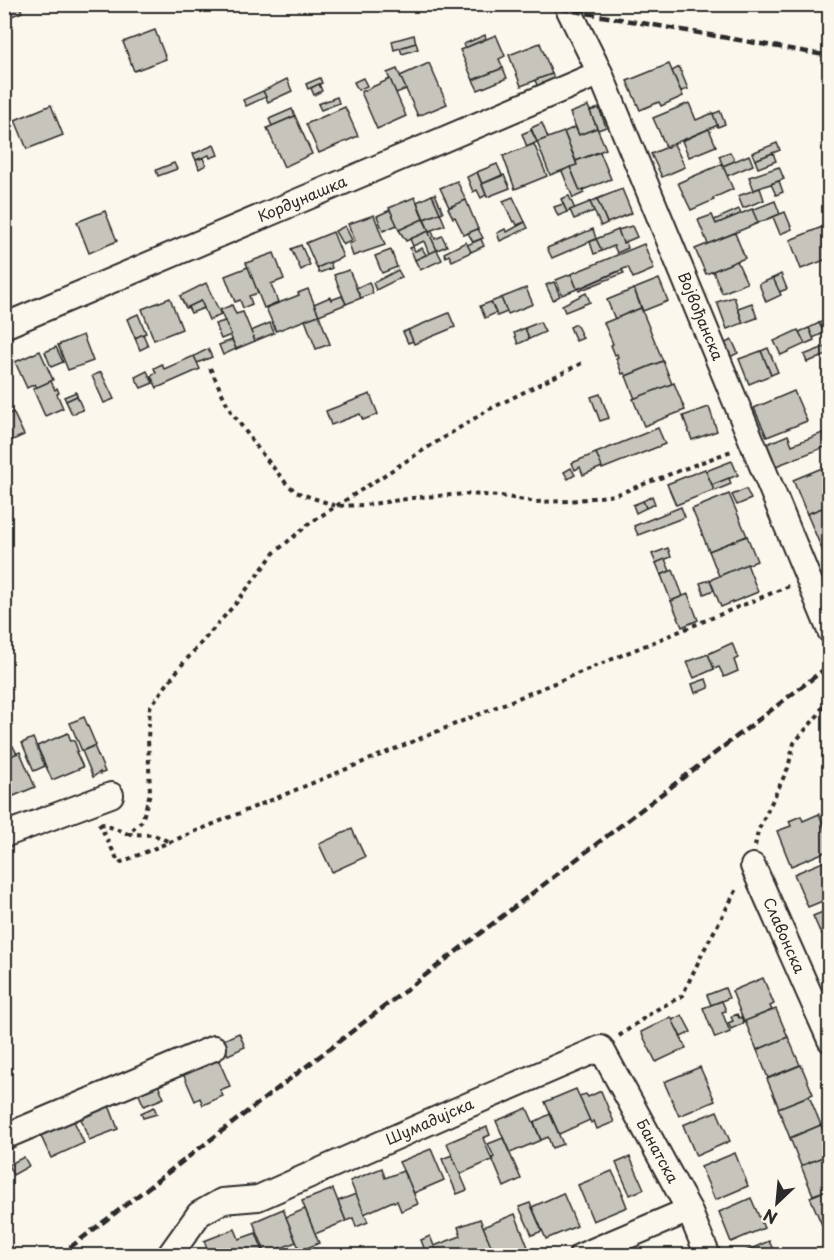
<svg xmlns="http://www.w3.org/2000/svg" width="834" height="1260" viewBox="0 0 834 1260" font-family="'Playpen Sans',sans-serif">
<style>
.building{fill:#c7c4bc;stroke:#2b2b2b;stroke-width:1.5}
.lines{fill:none;stroke-linecap:round;stroke-linejoin:round}
.minor-casing{stroke:#2b2b2b;stroke-width:28}
.path{stroke:#2b2b2b;stroke-width:4;stroke-dasharray:4.5 4.5;stroke-linecap:butt}
.minor{stroke:#fbf7ec;stroke-width:24}
.rail{stroke:#2b2b2b;stroke-width:4.5;stroke-dasharray:9 4.5;stroke-linecap:butt}
.labels{text-anchor:middle;stroke-width:4.5;stroke-linejoin:round;paint-order:stroke}
.street-label{font-size:15px;fill:#2b2b2b;stroke:#fbf7ec}
</style>
<rect width="100%" height="100%" fill="#fbf7ec"/>
<filter id="ink" filterUnits="userSpaceOnUse"><feTurbulence type="fractalNoise" baseFrequency=".0167" numOctaves="2"/><feDisplacementMap in="SourceGraphic" scale="12" xChannelSelector="R" yChannelSelector="G"/><feConvolveMatrix kernelMatrix="1 2 1 2 8 2 1 2 1" color-interpolation-filters="sRGB"/></filter>
<g filter="url(#ink)">
<g class="building">
<polygon points="4,4 26,4 20,7 22,12 4,19"/>
<polygon points="155,30 166,59 134,71 123,42"/>
<polygon points="414,35 416,43 394,50 392,41"/>
<polygon points="485,35 486,39 465,48 464,44"/>
<polygon points="496,35 505,56 499,59 503,68 473,80 460,50"/>
<polygon points="416,43 418,49 402,54 400,48"/>
<polygon points="540,43 552,74 521,86 509,55"/>
<polygon points="429,63 447,104 418,116 400,76"/>
<polygon points="669,64 683,96 661,106 659,102 640,110 627,81"/>
<polygon points="679,67 688,89 681,91 672,71"/>
<polygon points="503,68 507,78 478,90 473,80"/>
<polygon points="397,69 406,89 396,93 387,73"/>
<polygon points="552,74 556,83 539,90 535,80"/>
<polygon points="320,78 322,83 308,89 306,84"/>
<polygon points="363,78 367,86 358,90 354,82"/>
<polygon points="287,79 292,91 268,102 263,91"/>
<polygon points="390,79 406,116 377,129 361,92"/>
<polygon points="319,84 322,91 314,95 311,88"/>
<polygon points="263,91 266,97 246,106 243,100"/>
<polygon points="337,97 339,103 321,110 318,104"/>
<polygon points="689,103 696,120 713,113 718,125 666,147 653,118"/>
<polygon points="51,105 63,135 27,149 15,120"/>
<polygon points="588,106 597,128 579,135 570,113"/>
<polygon points="345,107 358,136 319,153 306,124"/>
<polygon points="599,108 606,127 598,130 590,111"/>
<polygon points="292,109 295,116 272,126 269,119"/>
<polygon points="720,111 725,124 718,127 713,114"/>
<polygon points="295,116 312,154 284,167 267,128"/>
<polygon points="542,123 548,138 537,142 531,128"/>
<polygon points="575,127 579,135 597,128 606,149 576,161 564,132"/>
<polygon points="709,129 716,146 689,157 682,141"/>
<polygon points="531,130 537,142 527,147 522,134"/>
<polygon points="564,132 577,165 550,175 537,142"/>
<polygon points="777,143 780,150 755,160 752,153"/>
<polygon points="534,144 547,176 515,189 503,156"/>
<polygon points="674,144 685,167 662,177 651,154"/>
<polygon points="214,145 218,155 210,158 209,155 196,160 193,154"/>
<polygon points="600,152 611,179 580,191 570,167 577,165 576,161"/>
<polygon points="730,152 735,161 723,166 719,156"/>
<polygon points="773,153 776,161 758,168 755,160"/>
<polygon points="749,155 753,165 727,176 723,166"/>
<polygon points="203,158 206,165 199,169 196,160"/>
<polygon points="174,163 177,169 158,176 156,170"/>
<polygon points="497,164 502,175 482,184 477,172"/>
<polygon points="722,164 733,189 713,198 714,200 691,210 678,183"/>
<polygon points="570,167 580,191 583,190 584,193 573,198 562,171"/>
<polygon points="779,167 784,179 754,190 749,177"/>
<polygon points="477,172 486,195 481,198 477,190 473,192 467,177"/>
<polygon points="504,175 510,188 487,197 482,184"/>
<polygon points="457,181 466,200 449,207 440,188"/>
<polygon points="779,181 783,192 776,195 771,184"/>
<polygon points="760,188 764,200 743,208 738,196"/>
<polygon points="622,189 632,213 607,223 597,199"/>
<polygon points="435,194 443,212 440,213 432,195"/>
<polygon points="432,195 440,213 424,219 417,202"/>
<polygon points="569,196 575,209 567,212 561,199"/>
<polygon points="415,197 423,219 399,230 389,208"/>
<polygon points="513,197 525,222 517,225 515,221 513,222 503,201"/>
<polygon points="597,199 607,223 601,226 590,202"/>
<polygon points="466,200 478,229 464,235 455,217 453,218 448,208"/>
<polygon points="775,201 780,214 758,223 752,210"/>
<polygon points="590,202 594,211 574,219 570,210"/>
<polygon points="563,204 567,212 558,216 554,207"/>
<polygon points="739,209 741,214 716,224 714,220"/>
<polygon points="752,209 758,223 708,244 698,220 712,215 716,224"/>
<polygon points="390,210 397,225 383,231 377,216"/>
<polygon points="105,211 117,241 89,253 77,222"/>
<polygon points="785,212 792,229 780,234 773,217"/>
<polygon points="440,213 445,225 429,231 424,219"/>
<polygon points="374,215 385,245 353,256 349,244 355,241 348,224"/>
<polygon points="423,219 429,231 406,241 399,230"/>
<polygon points="525,222 528,228 500,241 497,233 505,229 507,232"/>
<polygon points="345,226 352,240 343,245 335,231"/>
<polygon points="632,226 637,237 623,243 618,230"/>
<polygon points="822,227 830,246 830,258 801,269 790,240"/>
<polygon points="478,229 483,238 473,242 468,233"/>
<polygon points="593,229 596,239 552,258 547,248"/>
<polygon points="618,230 623,243 626,242 628,248 617,253 614,246 602,251 596,239"/>
<polygon points="429,231 437,250 429,254 424,241 413,246 410,239"/>
<polygon points="432,231 435,239 442,236 447,246 437,250 429,233"/>
<polygon points="333,232 343,257 317,268 306,243"/>
<polygon points="735,233 745,258 706,274 695,249"/>
<polygon points="481,239 484,246 471,252 467,245"/>
<polygon points="596,239 602,251 594,254 590,242"/>
<polygon points="466,242 471,252 452,261 449,255 446,257 444,253"/>
<polygon points="644,244 654,269 633,278 628,267 577,289 571,274"/>
<polygon points="301,245 310,265 301,270 291,249"/>
<polygon points="413,247 415,251 422,248 426,255 415,260 410,248"/>
<polygon points="391,250 397,267 382,273 375,256"/>
<polygon points="437,250 442,260 420,270 415,260"/>
<polygon points="274,253 284,279 271,284 278,302 264,308 246,263"/>
<polygon points="737,261 747,283 722,293 713,271"/>
<polygon points="330,262 332,268 319,273 317,268"/>
<polygon points="248,267 258,293 249,296 252,304 243,308 240,300 235,302 225,276"/>
<polygon points="349,270 361,298 346,304 334,275"/>
<polygon points="398,270 402,277 376,290 373,283"/>
<polygon points="622,270 624,273 579,291 578,289"/>
<polygon points="571,274 577,289 562,295 556,280"/>
<polygon points="781,274 787,289 779,292 773,278"/>
<polygon points="773,278 781,295 766,302 759,284"/>
<polygon points="659,279 668,301 643,311 634,289"/>
<polygon points="369,282 373,293 361,298 356,288"/>
<polygon points="554,282 560,296 553,300 546,285"/>
<polygon points="206,283 221,315 209,320 201,301 186,308 180,296"/>
<polygon points="526,288 533,304 508,314 501,298"/>
<polygon points="308,289 319,315 276,331 266,308 299,295 298,293"/>
<polygon points="634,289 641,308 615,319 607,300"/>
<polygon points="586,293 590,302 565,312 562,305"/>
<polygon points="342,296 346,304 319,315 314,304 330,297 331,300"/>
<polygon points="734,297 743,323 727,329 717,302"/>
<polygon points="170,298 182,329 154,340 142,309"/>
<polygon points="501,298 507,312 497,316 491,302"/>
<polygon points="201,301 204,308 191,313 188,307"/>
<polygon points="491,302 496,313 485,318 480,306"/>
<polygon points="752,303 757,318 743,323 738,308"/>
<polygon points="232,305 236,314 243,312 255,341 236,349 220,310"/>
<polygon points="641,308 663,361 626,376 624,373 622,374 616,358 618,357 617,354 615,355 611,345 613,344 604,323"/>
<polygon points="449,313 455,327 414,344 408,330"/>
<polygon points="138,314 146,333 135,338 127,319"/>
<polygon points="319,315 330,344 316,349 305,320"/>
<polygon points="826,320 830,330 824,333 819,323"/>
<polygon points="225,321 231,335 221,339 215,324"/>
<polygon points="540,322 545,332 529,339 525,328"/>
<polygon points="270,323 274,333 255,341 251,331"/>
<polygon points="819,323 824,333 813,338 809,328"/>
<polygon points="576,324 583,338 576,341 570,327"/>
<polygon points="525,328 529,339 518,344 514,333"/>
<polygon points="809,328 814,340 805,344 799,332"/>
<polygon points="408,330 413,341 408,343 403,332"/>
<polygon points="798,330 805,344 781,355 774,341"/>
<polygon points="143,334 148,346 140,350 135,338"/>
<polygon points="83,335 93,361 68,370 58,345"/>
<polygon points="232,340 236,349 223,355 219,345"/>
<polygon points="732,340 738,353 730,357 723,344"/>
<polygon points="827,346 830,354 807,362 804,355"/>
<polygon points="56,347 63,362 51,367 45,352"/>
<polygon points="768,348 778,372 771,375 761,351"/>
<polygon points="208,349 212,357 197,363 194,356"/>
<polygon points="40,351 53,380 37,388 35,384 27,388 15,362"/>
<polygon points="761,351 771,375 749,384 739,359"/>
<polygon points="194,356 200,369 157,388 151,376 156,373 154,368 162,364 164,369"/>
<polygon points="663,361 672,384 635,399 626,376"/>
<polygon points="147,371 153,383 141,388 135,377"/>
<polygon points="101,372 114,399 104,403 92,376"/>
<polygon points="51,381 55,390 57,388 59,393 57,394 63,408 45,416 33,389"/>
<polygon points="674,383 685,410 644,426 633,399"/>
<polygon points="794,391 807,421 767,437 754,408"/>
<polygon points="76,392 77,396 66,401 64,397"/>
<polygon points="370,394 378,414 363,420 360,414 331,425 326,411"/>
<polygon points="600,394 609,418 600,421 591,397"/>
<polygon points="77,396 83,410 72,414 66,401"/>
<polygon points="709,407 717,431 692,440 683,416"/>
<polygon points="13,412 24,435 4,444 4,416"/>
<polygon points="658,428 665,444 602,469 596,453"/>
<polygon points="830,430 830,445 776,466 767,444 788,435 792,445"/>
<polygon points="596,453 602,467 583,475 580,467 575,470 572,463"/>
<polygon points="732,461 738,475 712,485 706,471"/>
<polygon points="827,466 830,471 830,505 807,514 793,480"/>
<polygon points="571,468 575,475 568,479 564,472"/>
<polygon points="705,469 714,490 676,505 667,484"/>
<polygon points="729,478 731,484 714,491 712,485"/>
<polygon points="746,489 751,499 737,505 732,495"/>
<polygon points="729,494 747,536 709,551 692,509"/>
<polygon points="652,496 655,504 646,508 643,501"/>
<polygon points="643,501 646,508 636,513 633,505"/>
<polygon points="830,505 830,552 824,554 807,514"/>
<polygon points="681,507 685,517 638,535 634,526"/>
<polygon points="747,536 757,561 719,576 709,551"/>
<polygon points="668,548 671,557 656,563 652,554"/>
<polygon points="665,559 670,571 661,575 656,563"/>
<polygon points="747,564 758,592 721,607 710,580"/>
<polygon points="673,570 683,596 671,601 661,575"/>
<polygon points="710,580 714,590 704,594 700,583"/>
<polygon points="688,594 698,620 682,627 671,601"/>
<polygon points="732,643 738,658 734,660 738,671 724,677 719,667 714,669 708,654"/>
<polygon points="708,654 714,669 694,678 687,662"/>
<polygon points="706,679 709,688 695,693 692,684"/>
<polygon points="84,717 96,745 82,751 70,723"/>
<polygon points="68,733 71,741 74,740 78,751 76,752 83,767 52,780 37,746"/>
<polygon points="33,738 45,766 34,771 22,743"/>
<polygon points="13,746 17,754 4,759 4,750"/>
<polygon points="94,746 105,772 100,774 100,772 93,777 82,751"/>
<polygon points="20,752 35,787 4,800 4,759"/>
<polygon points="819,814 830,841 830,850 791,866 777,831 791,826 789,821 801,816 803,821"/>
<polygon points="352,829 365,857 332,872 319,844"/>
<polygon points="830,859 830,898 808,907 794,874"/>
<polygon points="830,909 830,945 828,945 823,933 821,934 813,916"/>
<polygon points="763,978 774,1004 770,1006 772,1010 744,1022 732,991"/>
<polygon points="725,988 729,998 711,1005 707,995"/>
<polygon points="722,1001 726,1011 722,1012 730,1032 715,1038 703,1008"/>
<polygon points="776,1009 788,1037 757,1050 745,1021"/>
<polygon points="737,1014 739,1018 741,1017 744,1023 731,1029 728,1023 733,1021 731,1017"/>
<polygon points="682,1015 691,1032 681,1037 672,1020"/>
<polygon points="671,1017 686,1048 656,1062 641,1032"/>
<polygon points="239,1033 245,1047 228,1055 221,1041"/>
<polygon points="788,1037 800,1065 768,1078 757,1050"/>
<polygon points="216,1054 230,1086 220,1090 223,1096 203,1105 200,1098 195,1101 181,1069"/>
<polygon points="801,1065 813,1094 779,1108 767,1079"/>
<polygon points="700,1067 715,1101 679,1116 664,1082"/>
<polygon points="156,1080 164,1098 144,1106 136,1088"/>
<polygon points="576,1089 590,1120 559,1134 545,1102"/>
<polygon points="601,1091 614,1122 597,1129 594,1121 591,1123 579,1096 586,1094 588,1097"/>
<polygon points="809,1096 821,1125 790,1138 778,1108"/>
<polygon points="107,1100 118,1129 89,1140 78,1111"/>
<polygon points="154,1107 157,1114 143,1118 141,1113"/>
<polygon points="527,1108 541,1140 510,1153 496,1121"/>
<polygon points="717,1111 730,1141 696,1156 683,1125"/>
<polygon points="550,1114 563,1144 552,1148 548,1137 541,1140 534,1122"/>
<polygon points="73,1119 84,1143 51,1158 40,1134"/>
<polygon points="821,1125 830,1145 830,1154 801,1166 790,1138"/>
<polygon points="487,1127 490,1135 483,1138 492,1160 460,1174 447,1143 480,1129 480,1130"/>
<polygon points="503,1138 521,1179 504,1187 492,1158 494,1157 488,1144"/>
<polygon points="431,1149 444,1180 414,1193 399,1162"/>
<polygon points="735,1153 748,1186 715,1200 701,1167"/>
<polygon points="830,1154 830,1189 813,1195 801,1166"/>
<polygon points="452,1155 467,1190 457,1194 442,1159"/>
<polygon points="24,1157 29,1166 13,1175 8,1165"/>
<polygon points="630,1157 644,1189 630,1195 616,1163"/>
<polygon points="382,1168 385,1178 403,1171 406,1178 407,1177 418,1204 401,1211 397,1201 394,1202 393,1201 364,1214 350,1181"/>
<polygon points="612,1171 623,1194 622,1194 627,1207 593,1221 578,1185"/>
<polygon points="333,1189 346,1221 315,1234 302,1201"/>
<polygon points="830,1189 830,1222 822,1225 810,1197"/>
<polygon points="563,1193 577,1226 546,1239 532,1207"/>
<polygon points="356,1194 368,1222 356,1227 353,1218 346,1221 338,1201"/>
<polygon points="751,1198 764,1228 731,1242 719,1212"/>
<polygon points="530,1203 542,1231 532,1235 519,1207"/>
<polygon points="283,1209 296,1242 266,1254 253,1222"/>
<polygon points="305,1209 319,1243 300,1251 286,1217"/>
<polygon points="515,1214 528,1247 506,1256 495,1256 483,1227"/>
<polygon points="480,1219 493,1251 481,1256 438,1256 434,1246 461,1236 458,1227"/>
<polygon points="830,1222 830,1242 823,1225"/>
<polygon points="235,1229 239,1239 256,1233 265,1256 210,1256 204,1241"/>
<polygon points="430,1236 438,1256 427,1256 421,1240"/>
<polygon points="769,1241 776,1256 737,1256 737,1255"/>
</g>
<g class="lines">
<defs>
<g id="minor">
<path id="s1" d="M566 4 600 73 830 631"/>
<path id="s2" d="M4 326 600 73"/>
<polyline points="4,835 111,795"/>
<path id="s3" d="M753 866 830 1040"/>
<polyline points="4,1137 214,1048"/>
<path id="s4" d="M169 1256 199 1214 222 1201 258 1198 457 1110 601 1048 689 1210 708 1256"/>
<polyline points="581,1256 689,1210"/>
</g>
</defs>
<use href="#minor" class="minor-casing"/>
<g class="path">
<polyline points="210,368 230,410 259,450 285,482 296,492 336,506 365,505 420,497 468,494 501,496 536,502 570,501 615,495 734,450"/>
<polyline points="99,823 119,863 789,586"/>
<polyline points="100,823 128,834 142,821 150,793 148,738 150,707 180,667 237,602 274,553 310,523 414,456 488,410 582,363"/>
<polyline points="128,834 154,835 170,842"/>
<polyline points="755,846 758,831 788,768 794,743 818,715 830,694"/>
<polyline points="619,1036 654,1011 682,996 704,950 738,887"/>
</g>
<use href="#minor" class="minor"/>
<g class="rail">
<polyline points="534,4 830,56"/>
<polyline points="59,1256 830,665"/>
</g>
</g>
</g>
<g class="labels">
<g class="street-label">
<text dy="5" stroke="none"><textPath href="#s2" startOffset="324">Кордунашка</textPath></text>
<text dy="5" stroke="none"><textPath href="#s1" startOffset="340">Војвођанска</textPath></text>
<text dy="5" stroke="none"><textPath href="#s3" startOffset="76">Славонска</textPath></text>
<text dy="5" stroke="none"><textPath href="#s4" startOffset="302">Шумадијска</textPath></text>
<text dy="5" stroke="none"><textPath href="#s4" startOffset="606">Банатска</textPath></text>
</g>
</g>
<rect width="834" height="1260" fill="none" stroke="#fbf7ec" stroke-width="24"/>
<rect x="12" y="12" width="810" height="1236" fill="none" stroke="#2b2b2b" stroke-width="2" filter="url(#ink)"/>
<g transform="translate(777 1203) rotate(206)" stroke="#fbf7ec" stroke-width="4.5" paint-order="stroke">
<path d="M0-4.5L10 22L0 15L-10 22Z" fill="#2b2b2b"/>
<text y="-9" font-size="16" font-weight="bold" text-anchor="middle" fill="#2b2b2b">N</text>
</g>
</svg>
